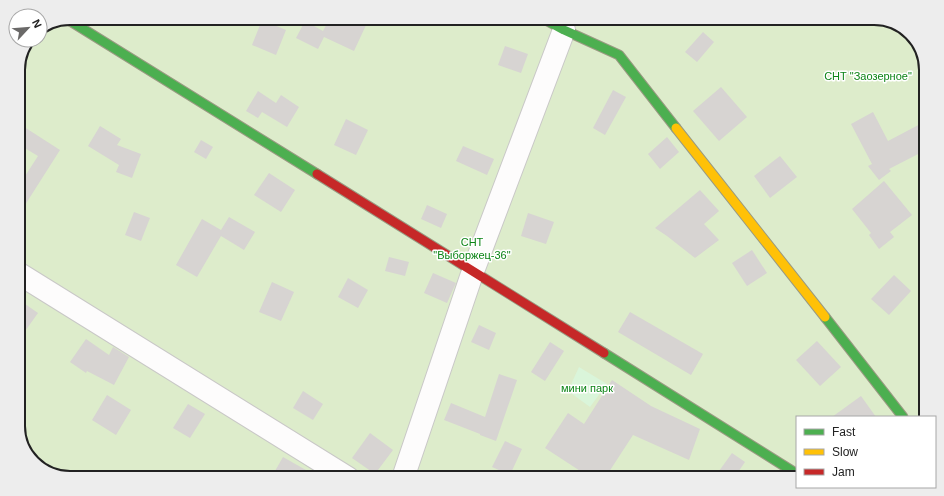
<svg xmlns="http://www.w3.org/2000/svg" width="944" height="496" viewBox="0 0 944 496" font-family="Arial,sans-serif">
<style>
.grass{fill:#ddeccb}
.park{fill:#daf5da}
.building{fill:#d7d4d2}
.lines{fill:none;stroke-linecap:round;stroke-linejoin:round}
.street-casing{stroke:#c9c8c7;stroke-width:24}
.fast-casing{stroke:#999a82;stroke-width:11}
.slow-casing{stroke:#999a82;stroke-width:11}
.jam-casing{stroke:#999a82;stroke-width:11}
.street{stroke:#fdfcfc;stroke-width:22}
.fast{stroke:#4caf50;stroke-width:9}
.slow{stroke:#ffc107;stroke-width:9}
.jam{stroke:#c62828;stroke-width:9}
.labels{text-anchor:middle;stroke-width:3;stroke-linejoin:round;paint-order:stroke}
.park-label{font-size:11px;fill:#0c8416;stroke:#fff}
.rim{fill:none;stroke:#222;stroke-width:2}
</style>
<rect width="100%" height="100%" fill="#f0eeeb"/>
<polygon class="grass" points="70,18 874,18 897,23 917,41 926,66 926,417 797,417 797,478 70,478 47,473 27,455 18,430 18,66 30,40 40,40 40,30"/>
<polygon class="park" points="579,367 607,384 590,407 568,391"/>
<g class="building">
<polygon points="330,18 356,18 367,23 354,51 324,37 318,49 296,38 305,21 323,31"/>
<polygon points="262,20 286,30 276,55 252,45"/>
<polygon points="703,32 714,42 697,62 685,52"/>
<polygon points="505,46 528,54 521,73 498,65"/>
<polygon points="721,87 747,117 719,141 693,111"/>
<polygon points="613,90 626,97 605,135 593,128"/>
<polygon points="258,91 276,103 281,95 299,107 287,127 262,112 258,118 246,111"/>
<polygon points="873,112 888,141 926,121 926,150 889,169 891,171 879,180 868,166 872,164 851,124"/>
<polygon points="346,119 368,130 356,155 334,145"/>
<polygon points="18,123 60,150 18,216 18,187 38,156 18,144"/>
<polygon points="100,126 121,139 117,145 141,154 132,178 116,172 119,165 88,146"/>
<polygon points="667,137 679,152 660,169 648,154"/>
<polygon points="201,140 213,147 206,159 194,152"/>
<polygon points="463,146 494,159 487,175 456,161"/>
<polygon points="780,156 797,177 770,198 754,176"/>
<polygon points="269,173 295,190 281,212 254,195"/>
<polygon points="884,181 912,215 890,232 894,237 879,249 869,235 871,233 852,209"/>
<polygon points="700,190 719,211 704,224 719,240 695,258 667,236 655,228"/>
<polygon points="427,205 447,214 441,228 421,219"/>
<polygon points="134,212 150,218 141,241 125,235"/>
<polygon points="528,213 554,222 546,244 521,236"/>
<polygon points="229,217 255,232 244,250 221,236 197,277 176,265 202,219 221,230"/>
<polygon points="752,250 767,273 747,286 732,263"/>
<polygon points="389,257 409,262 405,276 385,271"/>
<polygon points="433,273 456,283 447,303 424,293"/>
<polygon points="894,275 911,291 889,315 871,299"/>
<polygon points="348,278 368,290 358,308 338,297"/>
<polygon points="272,282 294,292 281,321 259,312"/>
<polygon points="18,299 38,313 18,341"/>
<polygon points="630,312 703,354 691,375 618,332"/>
<polygon points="479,325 496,333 489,350 471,342"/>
<polygon points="86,339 109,355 113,347 129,357 114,385 87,371 86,373 70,362"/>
<polygon points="817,341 841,367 820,386 796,360"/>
<polygon points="550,342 564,351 545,381 531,372"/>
<polygon points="499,374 517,380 496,441 480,435 480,434 444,420 451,403 485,417"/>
<polygon points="612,380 651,406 700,429 689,460 633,435 605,478 591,478 545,448 568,413 584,424"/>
<polygon points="303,391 323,404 313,420 293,408"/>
<polygon points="107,395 131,410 116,435 92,420"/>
<polygon points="861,396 876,417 832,417"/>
<polygon points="188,404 205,414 190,438 173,428"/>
<polygon points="370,433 393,450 375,474 352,458"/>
<polygon points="505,441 522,449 510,475 492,467"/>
<polygon points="732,453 745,462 734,478 714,478"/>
<polygon points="283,457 320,478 271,478"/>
</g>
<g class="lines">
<defs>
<g id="street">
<polyline points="18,273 348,478"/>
<polyline points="403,478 473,271 564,30"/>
</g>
<g id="fast">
<polyline points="542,18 564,30 619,55 676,128"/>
<polyline points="67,19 317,174"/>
<polyline points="825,317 903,417"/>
<polyline points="604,353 797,474"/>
</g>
<polyline id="slow" points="676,128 825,317"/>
<polyline id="jam" points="317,174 604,353"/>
</defs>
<use href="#street" class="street-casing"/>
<use href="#fast" class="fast-casing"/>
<use href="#slow" class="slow-casing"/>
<use href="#jam" class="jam-casing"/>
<use href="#street" class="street"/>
<use href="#fast" class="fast"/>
<use href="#slow" class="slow"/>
<use href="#jam" class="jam"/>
</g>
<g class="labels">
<g class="park-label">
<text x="868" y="80">СНТ "Заозерное"</text>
<text x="472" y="246">СНТ<tspan x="472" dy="13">"Выборжец-36"</tspan></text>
<text x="587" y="392">мини парк</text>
</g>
</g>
<path d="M0 0H944V496H0ZM70 25H874A45 45 0 0 1 919 70V426A45 45 0 0 1 874 471H70A45 45 0 0 1 25 426V70A45 45 0 0 1 70 25Z" fill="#ededed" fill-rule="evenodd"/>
<path class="rim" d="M70 25H874A45 45 0 0 1 919 70V426A45 45 0 0 1 874 471H70A45 45 0 0 1 25 426V70A45 45 0 0 1 70 25Z"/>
<rect x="796" y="416" width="140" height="72" fill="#ffffff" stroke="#a7a7a7"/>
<rect x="804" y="429" width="20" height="6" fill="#4caf50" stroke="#a7a7a7"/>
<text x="832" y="436" font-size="12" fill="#222222">Fast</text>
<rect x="804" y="449" width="20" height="6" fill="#ffc107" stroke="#a7a7a7"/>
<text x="832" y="456" font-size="12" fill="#222222">Slow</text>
<rect x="804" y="469" width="20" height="6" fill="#c62828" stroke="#a7a7a7"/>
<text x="832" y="476" font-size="12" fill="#222222">Jam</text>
<g transform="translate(28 28) rotate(64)"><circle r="19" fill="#ffffff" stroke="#a7a7a7"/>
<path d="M0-3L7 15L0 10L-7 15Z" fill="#6a6968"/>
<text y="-6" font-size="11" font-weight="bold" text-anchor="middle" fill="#222222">N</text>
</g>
</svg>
